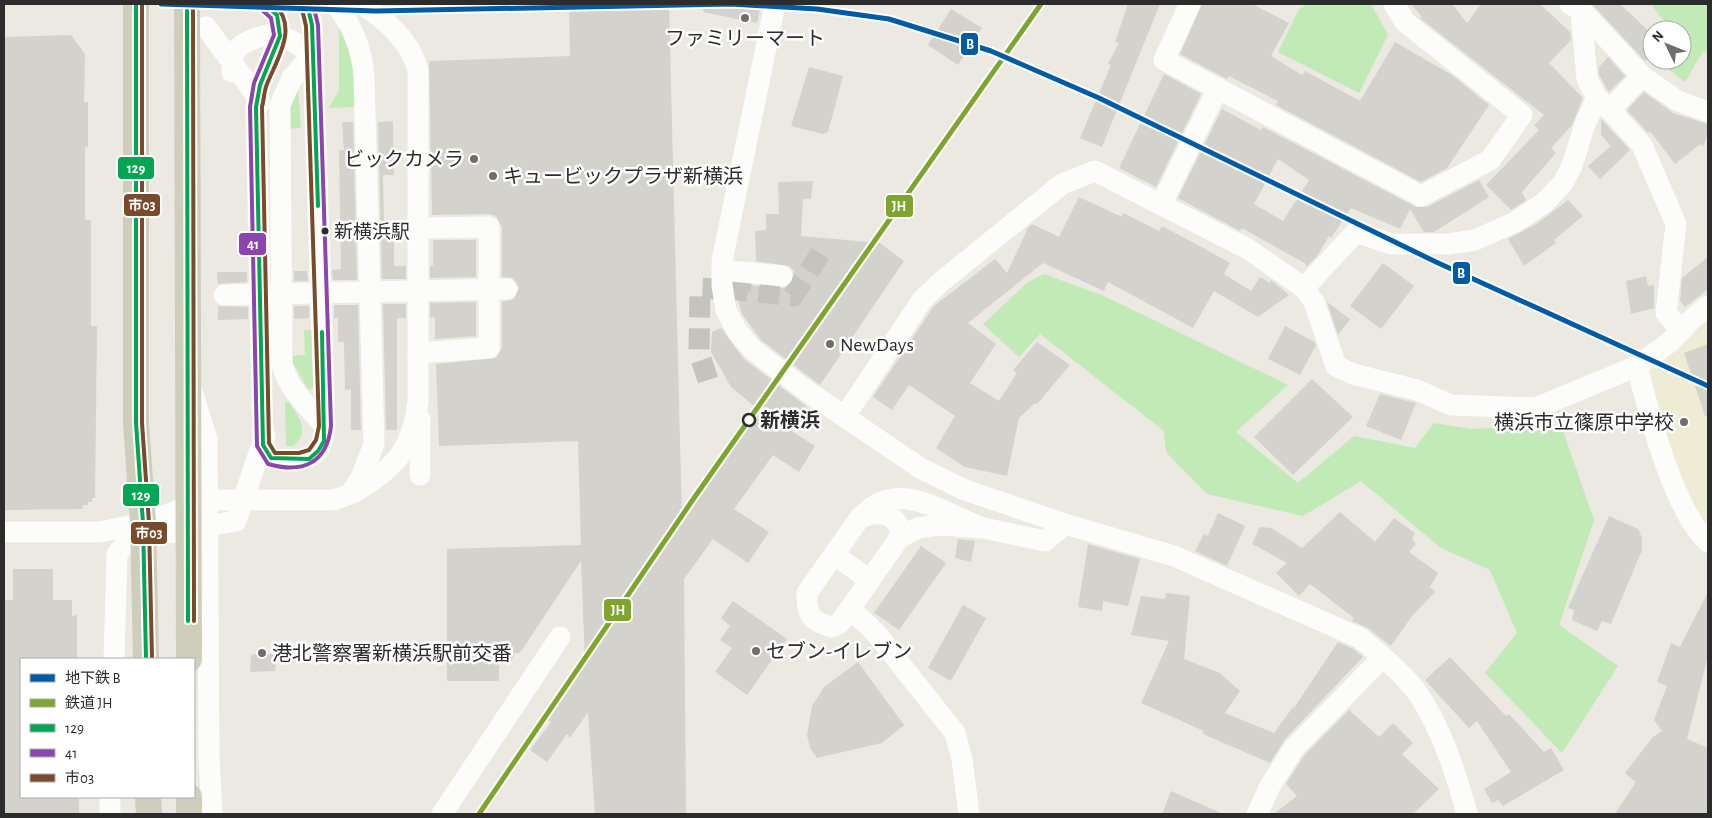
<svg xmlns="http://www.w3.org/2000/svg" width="1712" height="818" viewBox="0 0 1712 818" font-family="'Alegreya Sans','Noto Sans JP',sans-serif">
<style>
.education{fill:#efecd5}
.green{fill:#c1eab7}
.building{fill:#d3d2cc;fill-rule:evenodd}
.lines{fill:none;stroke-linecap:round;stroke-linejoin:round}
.minor-tunnel{stroke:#c5c3bd;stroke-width:21;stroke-dasharray:21 11;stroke-linecap:butt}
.minor{stroke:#fcfcfa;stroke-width:21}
.major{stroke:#cfcebc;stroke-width:26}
.bus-1-casing{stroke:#fff;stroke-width:8}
.bus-2-casing{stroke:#fff;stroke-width:8}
.bus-3-casing{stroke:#fff;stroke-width:8}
.bus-1{stroke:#00a651;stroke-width:4}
.bus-2{stroke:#8e44ad;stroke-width:4}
.bus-3{stroke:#7a4b2a;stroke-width:4}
.rail-1-casing{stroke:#fff;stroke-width:9}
.rail-1{stroke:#7ea530;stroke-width:5}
.metro-1-casing{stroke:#fff;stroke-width:9}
.metro-1{stroke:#005ba5;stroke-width:5}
.poi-dot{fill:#6f6e6b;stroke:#fff;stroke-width:2}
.bus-dot{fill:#2c2c2c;stroke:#fff;stroke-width:2}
.stop-dot{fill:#fff;stroke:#2c2c2c;stroke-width:2.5}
.labels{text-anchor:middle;stroke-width:5;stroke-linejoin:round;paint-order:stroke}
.bus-label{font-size:19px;fill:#2c2c2c;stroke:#fff;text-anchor:start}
.poi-label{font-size:20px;fill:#2c2c2c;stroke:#fff;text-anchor:start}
.stop-label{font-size:20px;font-weight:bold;fill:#2c2c2c;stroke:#fff;text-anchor:start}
.line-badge{stroke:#fff;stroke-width:2}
.badge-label{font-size:14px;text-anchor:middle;font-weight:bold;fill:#fff}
</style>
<rect width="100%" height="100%" fill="#ebe9e1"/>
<polygon class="education" points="1708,313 1708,531 1673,469 1646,375 1651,365"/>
<g class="green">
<polygon points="1309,4 1371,4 1388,35 1359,93 1278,52 1299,9"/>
<polygon points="1651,4 1708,4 1708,52 1703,51 1685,82 1658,61 1682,60 1682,30 1671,30"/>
<polygon points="339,29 341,29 353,63 355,107 329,108 339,90"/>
<polygon points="298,90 301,128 288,129 290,97"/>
<polygon points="1044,274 1104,296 1288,385 1236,432 1298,483 1354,436 1415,448 1434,423 1472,429 1561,425 1594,520 1559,625 1618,666 1562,753 1485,673 1517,633 1490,570 1441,548 1361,481 1303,516 1207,494 1166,452 1164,431 1040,334 1019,357 983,324 1028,282"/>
<polygon points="304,330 314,330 316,389 308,389 293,363 292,356 305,355"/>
<path d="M285 402H289C299 418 311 431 293 446H286Z"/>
</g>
<g class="building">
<polygon points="569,4 669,4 682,521 760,411 731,387 711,352 712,332 721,328 744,359 806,406 790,430 815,446 799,472 773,455 734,509 769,532 748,563 713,539 684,579 686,814 595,814 588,712 570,738 567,734 547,762 530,750 551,722 546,719 585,662 581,561 520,653 515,653 509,664 499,664 499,681 447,681 447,549 581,545 578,441 439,446 436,364 496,358 502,348 502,302 514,299 519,288 513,278 502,277 502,227 496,216 489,214 432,215 429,61 570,56"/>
<polygon points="704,4 761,4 757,23 703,12"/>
<polygon points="1128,4 1160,4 1102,147 1080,138 1111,65 1108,64 1119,43 1115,42"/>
<polygon points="1202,4 1252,4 1289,23 1271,56 1302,75 1305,71 1360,101 1395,42 1452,75 1489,105 1447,168 1421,182 1276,105 1278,101 1229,76 1227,79 1180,54"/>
<polygon points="1411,4 1452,4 1467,23 1481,4 1540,4 1570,32 1571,40 1549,63 1583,98 1572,125 1551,148 1556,153 1522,192 1526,200 1511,210 1486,185 1539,130 1534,125 1544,115 1420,18 1422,17"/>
<polygon points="1592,4 1620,4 1652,34 1652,54 1645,61"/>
<polygon points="951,9 982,28 958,65 928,45"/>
<polygon points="71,35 85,54 84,102 88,102 88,147 85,147 85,220 91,220 91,326 97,326 95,498 92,498 92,502 88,502 88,505 83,505 83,509 4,510 4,37"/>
<polygon points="1608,57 1625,76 1609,92 1599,75 1599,67"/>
<polygon points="809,67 843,76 828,132 822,134 791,126"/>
<polygon points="1164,74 1201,94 1156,187 1119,168"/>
<polygon points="1644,92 1673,113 1708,124 1708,135 1703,146 1700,144 1675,164 1650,131 1648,133 1627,110"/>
<path d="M1222 109 1261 130 1263 127 1416 207H1427L1479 180 1489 197 1434 232H1424L1410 209 1400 229 1351 208 1331 238 1329 236 1317 256 1306 267V264L1242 228 1240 231 1178 198ZM1278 159 1309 180 1283 221 1254 204Z"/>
<polygon points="1601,119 1630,150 1600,179 1588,166 1611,146 1601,135"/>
<polygon points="393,121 394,175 383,175 384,225 394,225 394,266 406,266 406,279 382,279 378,122"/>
<polygon points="342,122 353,122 357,280 333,280 332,270 341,269 339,150 344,150"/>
<polygon points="813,181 811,199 803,199 801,236 880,243 904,261 820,385 761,340 742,314 735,290 736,284 781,288 788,287 792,283 794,271 789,266 756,261 755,231 766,230 766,214 779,214 778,182"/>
<polygon points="1079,197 1122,217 1123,213 1159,231 1162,226 1196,244 1230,263 1224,274 1251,291 1260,277 1270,283 1271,280 1289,295 1258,317 1214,291 1193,328 1108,282 1104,291 1043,263 968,323 996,344 970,383 999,401 1017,373 1013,370 1037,342 1070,365 1037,404 1035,403 1019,418 1007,476 965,467 936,448 955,416 909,385 892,410 873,397 934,306 995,259 1007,273 1028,228 1032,224 1059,237"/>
<polygon points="1568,200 1583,216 1554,240 1556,243 1524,266 1508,239 1538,223"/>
<polygon points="433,240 476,240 476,277 430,278 430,266 433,266"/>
<polygon points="1708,257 1708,289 1685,307 1680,301 1682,278"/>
<polygon points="1383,263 1414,286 1381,329 1350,306"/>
<polygon points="294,271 307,271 308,281 294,281"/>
<polygon points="217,272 247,272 247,282 218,284"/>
<polygon points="1646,276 1648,286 1654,285 1654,308 1631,314 1626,281"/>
<polygon points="476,302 476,336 435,339 435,317 430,317 430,303"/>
<polygon points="1327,302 1350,319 1338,335"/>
<polygon points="383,304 406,304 406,318 397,318 397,430 386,430"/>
<polygon points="334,305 358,305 361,430 351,430 351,389 345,390 344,342 338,342 338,318 334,318"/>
<polygon points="218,306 248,307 248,319 218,320"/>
<polygon points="294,306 309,306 309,318 294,319"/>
<polygon points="1285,326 1314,342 1316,345 1300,375 1268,359"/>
<polygon points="1708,344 1708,416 1705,416 1684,353"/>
<polygon points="1312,379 1353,417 1293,475 1254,437"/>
<polygon points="1380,394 1416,403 1401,440 1366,426"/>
<polygon points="1340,512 1375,542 1394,518 1415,533 1412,538 1416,544 1409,552 1438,573 1430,587 1435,592 1412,616 1391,646 1368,628 1352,621 1354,618 1310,584 1299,596 1276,573 1287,563 1252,544 1260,527 1271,528 1302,548"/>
<polygon points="1218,513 1245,526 1227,566 1195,551 1204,534 1208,536"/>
<polygon points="1609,516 1638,529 1642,538 1642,550 1611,624 1602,621 1597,631 1572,620 1574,610 1568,608"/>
<polygon points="958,539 975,541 971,562 955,558"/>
<polygon points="1088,544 1140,559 1128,606 1103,601 1102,611 1078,607"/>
<polygon points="921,546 946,563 899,630 874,613"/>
<polygon points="13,569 53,569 53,600 72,600 72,616 77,615 77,659 21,659 21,797 79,797 79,814 4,814 4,600 13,600"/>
<polygon points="1708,592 1708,656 1687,739 1708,748 1708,814 1615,814 1636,782 1625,773 1653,737 1662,731 1654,720 1667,686 1657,682 1671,643 1680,647"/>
<polygon points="1166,593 1190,596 1184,659 1220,673 1240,691 1225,713 1274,733 1293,707 1294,708 1338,642 1353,649 1363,657 1285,739 1270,763 1203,734 1204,731 1141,703 1169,641 1131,635 1141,596 1165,599"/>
<polygon points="733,601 787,639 747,695 715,672 732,648 720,640 730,626 721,618"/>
<polygon points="963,605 986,618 951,681 928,668"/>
<polygon points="262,653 277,655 275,671 250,672 251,655"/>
<polygon points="1450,657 1506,716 1509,714 1544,752 1551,748 1564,770 1503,806 1498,800 1492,803 1484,789 1511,772 1477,721 1469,728 1425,680"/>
<polygon points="858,662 904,725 882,743 817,758 810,748 807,735 812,706 824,687"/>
<polygon points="1349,710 1379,737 1393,723 1413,743 1402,754 1439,789 1413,814 1274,814 1297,796 1286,784 1304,756"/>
<polygon points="1171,791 1223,814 1162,814"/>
</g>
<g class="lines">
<g class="minor-tunnel">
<polyline points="742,277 740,290 793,296 824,248"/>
<polyline points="708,380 699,353 700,288 740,290"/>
</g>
<g class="minor">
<path d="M265 4 277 15 280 36 260 85 256 107 263 445 271 458C278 460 284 460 291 460 316 460 323 450 325 426L312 25 307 4"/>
<path d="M775 4 722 261V285L726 310 737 331 752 349 804 389 920 468 965 490 1065 524 1174 556 1360 638C1379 654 1401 671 1416 691 1441 726 1456 773 1467 814"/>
<polyline points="1190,4 1164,60 1421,196 1490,160 1522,115 1405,22 1394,4"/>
<polyline points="1570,4 1581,10 1642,76 1678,101 1708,112"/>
<polyline points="1581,10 1587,79 1597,98"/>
<polyline points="206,27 259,99 259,104"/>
<path d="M313 54 292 78 280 105 282 364C288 389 308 407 325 426"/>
<path d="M232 72 233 53C243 41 265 32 281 36 291 39 303 48 313 54"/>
<polyline points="1610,110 1642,145 1676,224 1666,313 1681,330"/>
<polyline points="1161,205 1218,88"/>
<polyline points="722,270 782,276"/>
<polyline points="1304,288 1356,232 1391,244 1448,244 1475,240 1515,222 1544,203 1562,184 1572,166 1585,124 1597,98 1610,110 1642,76"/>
<polyline points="224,295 507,289"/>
<polyline points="418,353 489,348 489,227 419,228"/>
<path d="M1637 366C1649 413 1673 510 1708 542"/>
<polyline points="193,394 207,439 209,756 212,814"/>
<polyline points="845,416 922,300 942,281 1062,184 1095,171 1248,249 1304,288 1314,302 1336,366 1353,374 1417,390 1451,405 1536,408 1637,366 1670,342 1692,319 1708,306"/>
<polyline points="420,475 420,419"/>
<path d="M353 493C394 469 412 451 418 402V70C409 39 387 21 361 4"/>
<path d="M859 519C897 475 941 513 983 528L939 525 918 528 900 537 840 623 832 627C811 622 806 614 807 593L859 519C876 509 902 513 900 537"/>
<polyline points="983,528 1045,541 1065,524"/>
<path d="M4 532H100L143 523 208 500H334L350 494 361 478 374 444 364 76C362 50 352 24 335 4"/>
<polyline points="129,540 236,521 265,435"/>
<polyline points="834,555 870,580"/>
<polyline points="850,609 875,632 955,733 962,759 969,814"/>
<polyline points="114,659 117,554 137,530"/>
<polyline points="110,814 110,797"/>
<polyline points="442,814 560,637"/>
<polyline points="1257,814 1270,786 1294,748 1383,657"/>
</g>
<g class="major">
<polyline points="136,4 136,423 143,523 146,659"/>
<polyline points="187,4 189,659"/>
<polyline points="148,797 149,814"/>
<polyline points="189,797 189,814"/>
</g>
<defs>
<g id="bus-1">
<polyline points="136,4 136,423 143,523 146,659"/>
<polyline points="187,4 188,621"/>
<polyline points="265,4 277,15 280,36 260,85 256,107 263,445 271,458 309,459 318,451 324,441 322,332"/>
<polyline points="307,4 312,25 318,206"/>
</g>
<path id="bus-2" d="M261 9 271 18 274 35 254 83 250 107 257 446 268 464C303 474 327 463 331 426L318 25 313 4"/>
<g id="bus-3">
<polyline points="142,4 142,423 149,523 152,659"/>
<polyline points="193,4 194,621"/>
<path d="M274 4C299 27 277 59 267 84 264 91 264 100 262 107L269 443 275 453H299L309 450 316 440 319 426 306 26 301 5"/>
</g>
</defs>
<use href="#bus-1" class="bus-1-casing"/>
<use href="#bus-2" class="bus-2-casing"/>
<use href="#bus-3" class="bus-3-casing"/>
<use href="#bus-1" class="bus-1"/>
<use href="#bus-2" class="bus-2"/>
<use href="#bus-3" class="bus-3"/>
<defs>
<polyline id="rail-1" points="479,814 694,498 1041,4"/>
</defs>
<use href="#rail-1" class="rail-1-casing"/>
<use href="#rail-1" class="rail-1"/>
<defs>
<polyline id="metro-1" points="161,4 376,11 730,4 817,9 889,19 991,51 1099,98 1436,262 1708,386"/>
</defs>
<use href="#metro-1" class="metro-1-casing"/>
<use href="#metro-1" class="metro-1"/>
</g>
<g class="poi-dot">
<circle cx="745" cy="18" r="5"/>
<circle cx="474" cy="159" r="5"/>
<circle cx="493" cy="176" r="5"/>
<circle cx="830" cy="344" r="5"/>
<circle cx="1684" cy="422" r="5"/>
<circle cx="756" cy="651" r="5"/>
<circle cx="262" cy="653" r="5"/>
</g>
<circle class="bus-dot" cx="325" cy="231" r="4.5"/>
<circle class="stop-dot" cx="749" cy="420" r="6"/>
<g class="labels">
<g class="bus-label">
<text x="334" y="238">新横浜駅</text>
</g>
<g class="poi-label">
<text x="745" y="45" text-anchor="middle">ファミリーマート</text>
<text x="464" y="166" text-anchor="end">ビックカメラ</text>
<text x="503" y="183">キュービックプラザ新横浜</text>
<text x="840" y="351">NewDays</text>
<text x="1674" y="429" text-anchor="end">横浜市立篠原中学校</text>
<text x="766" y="658">セブン-イレブン</text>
<text x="272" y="660">港北警察署新横浜駅前交番</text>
</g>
<g class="stop-label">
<text x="760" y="427">新横浜</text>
</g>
</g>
<g class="line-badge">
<rect x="960" y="32" width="19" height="24" rx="5" fill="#005ba5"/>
<rect x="117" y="156" width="38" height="24" rx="5" fill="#00a651"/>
<rect x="123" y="193" width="38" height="24" rx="5" fill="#7a4b2a"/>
<rect x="885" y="194" width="29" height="24" rx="5" fill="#7ea530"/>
<rect x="238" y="232" width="29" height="24" rx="5" fill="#8e44ad"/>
<rect x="1452" y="261" width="19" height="24" rx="5" fill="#005ba5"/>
<rect x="122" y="483" width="38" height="24" rx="5" fill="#00a651"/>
<rect x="130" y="521" width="38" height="24" rx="5" fill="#7a4b2a"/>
<rect x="603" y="598" width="29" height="24" rx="5" fill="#7ea530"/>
</g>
<g class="badge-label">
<text x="970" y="49">B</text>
<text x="136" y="173">129</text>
<text x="142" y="210">市03</text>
<text x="899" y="211">JH</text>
<text x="253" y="249">41</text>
<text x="1461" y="278">B</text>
<text x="141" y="500">129</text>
<text x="149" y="538">市03</text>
<text x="618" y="615">JH</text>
</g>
<rect width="1712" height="818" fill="none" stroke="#2c2c2c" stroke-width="10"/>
<rect x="20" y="658" width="175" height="140" fill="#ffffff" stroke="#ababab"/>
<rect x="30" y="674" width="25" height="8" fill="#005ba5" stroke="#ababab"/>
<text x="65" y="683" font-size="15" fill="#2c2c2c">地下鉄 B</text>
<rect x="30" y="699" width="25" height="8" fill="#7ea530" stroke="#ababab"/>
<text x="65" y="708" font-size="15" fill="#2c2c2c">鉄道 JH</text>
<rect x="30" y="724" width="25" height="8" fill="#00a651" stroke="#ababab"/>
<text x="65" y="733" font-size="15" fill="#2c2c2c">129</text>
<rect x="30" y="749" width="25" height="8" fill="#8e44ad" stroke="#ababab"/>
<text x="65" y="758" font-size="15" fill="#2c2c2c">41</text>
<rect x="30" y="774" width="25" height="8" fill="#7a4b2a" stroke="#ababab"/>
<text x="65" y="783" font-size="15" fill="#2c2c2c">市03</text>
<g transform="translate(1667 45) rotate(313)"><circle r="24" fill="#ffffff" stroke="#ababab"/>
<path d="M0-4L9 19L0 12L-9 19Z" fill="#6f6e6b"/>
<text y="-8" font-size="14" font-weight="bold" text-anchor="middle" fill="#2c2c2c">N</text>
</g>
</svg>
